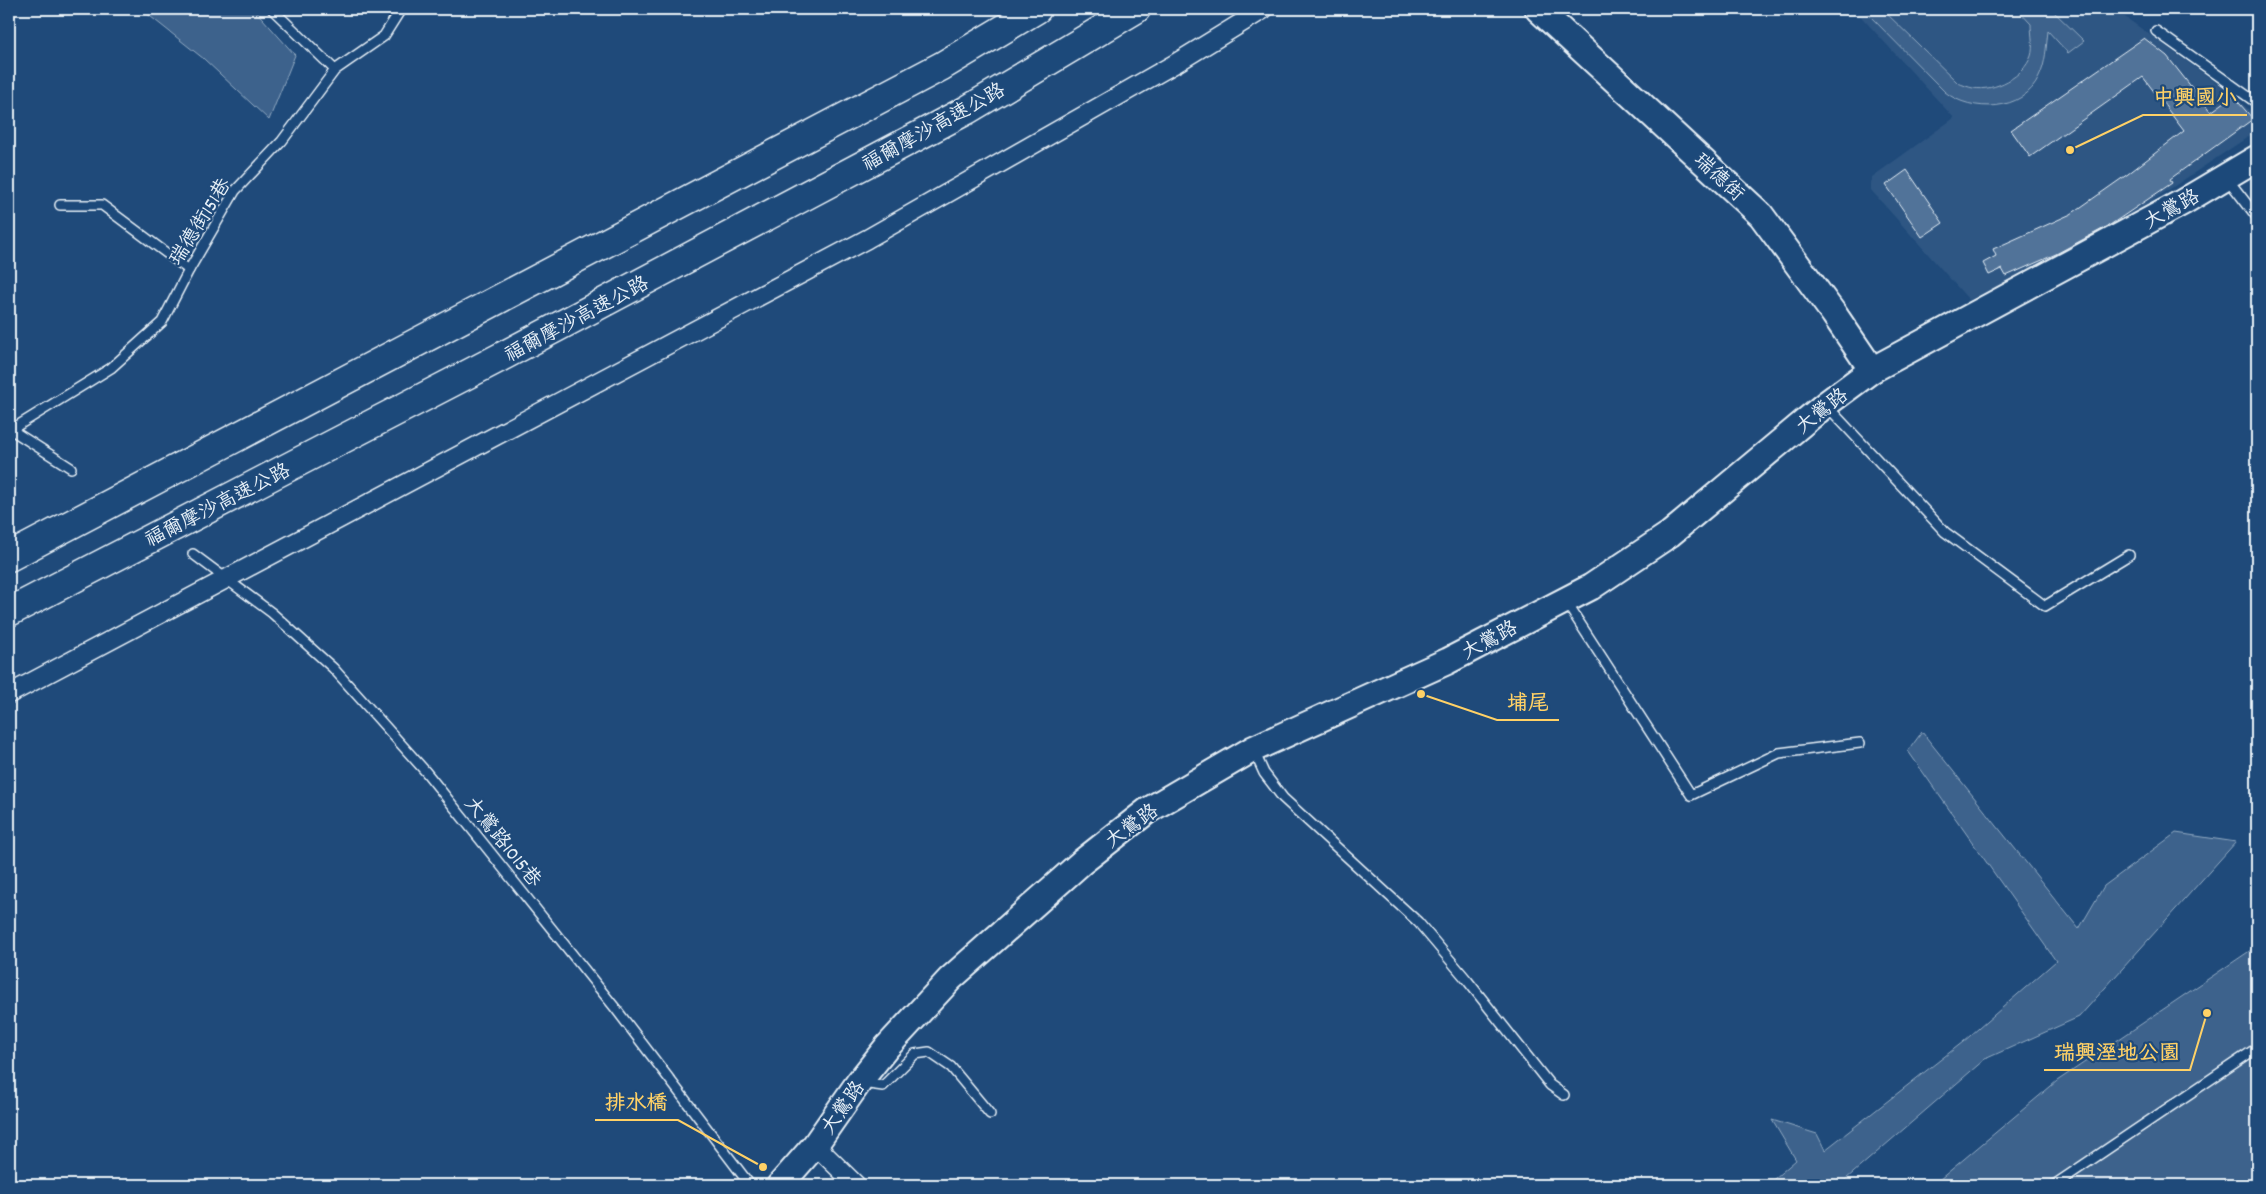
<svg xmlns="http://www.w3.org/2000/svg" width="2266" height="1194" viewBox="0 0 2266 1194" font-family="Dekko,'LXGW WenKai TC',sans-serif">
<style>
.built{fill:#2e5683}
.green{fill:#3c628c;stroke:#92aac2}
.building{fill:#517399;stroke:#e8f1f8}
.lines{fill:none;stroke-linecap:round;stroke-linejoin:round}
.lane-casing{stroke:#e8f1f8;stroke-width:12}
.street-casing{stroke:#e8f1f8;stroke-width:21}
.secondary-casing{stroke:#e8f1f8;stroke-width:29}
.highway-casing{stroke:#e8f1f8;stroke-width:31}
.lane{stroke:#1f4a7a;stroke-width:9}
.street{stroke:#1f4a7a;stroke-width:18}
.secondary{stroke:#1f4a7a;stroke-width:25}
.highway{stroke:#1f4a7a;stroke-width:28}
.labels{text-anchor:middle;stroke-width:4.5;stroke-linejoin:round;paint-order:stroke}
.street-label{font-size:20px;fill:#e8f1f8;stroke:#1f4a7a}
.leader{fill:none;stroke:#ffd166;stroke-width:2}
.callout-dot{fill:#ffd166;stroke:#1f4a7a;stroke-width:2}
.callout-label{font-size:21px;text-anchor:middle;font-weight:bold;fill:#ffd166;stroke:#1f4a7a;stroke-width:4.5;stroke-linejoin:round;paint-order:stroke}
</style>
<rect width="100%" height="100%" fill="#1f4a7a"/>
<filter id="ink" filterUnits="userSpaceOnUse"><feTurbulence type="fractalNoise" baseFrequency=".02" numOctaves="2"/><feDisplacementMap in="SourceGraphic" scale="10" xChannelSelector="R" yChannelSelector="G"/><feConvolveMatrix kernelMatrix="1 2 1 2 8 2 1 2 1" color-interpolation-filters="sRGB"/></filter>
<g filter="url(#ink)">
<polygon class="built" points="1854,9 2114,9 2229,92 2257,117 2257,131 2092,241 1969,300 1870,189 1872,177 1954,118"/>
<g class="green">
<polygon points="141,9 254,9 295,55 269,120 204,59"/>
<path d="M1863 9H1882L1958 83C1963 85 1968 87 1973 88 1995 92 2024 76 2031 56 2034 47 2031 34 2031 24L2017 9H2051L2084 41 2068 53 2048 31C2046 47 2046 63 2039 77 2024 112 1971 113 1945 92Z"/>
<polygon points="1922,732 2079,929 2104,886 2176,833 2236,842 2079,1017 1985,1059 1839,1185 1767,1185 1796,1160 1772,1120 1817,1134 1825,1150 1963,1042 2056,961 1908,751"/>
<polygon points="2257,946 2257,1185 1933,1185 2057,1081"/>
</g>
<g class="building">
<polygon points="2144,38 2167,56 2211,112 2233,96 2253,119 2170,179 2172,183 2110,225 2056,254 2006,276 2002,269 1989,275 1983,263 1996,256 1993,249 2071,214 2128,174 2184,131 2143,77 2030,157 2011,130"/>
<polygon points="1907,170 1943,223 1922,237 1886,185"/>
</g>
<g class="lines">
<defs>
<g id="lane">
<polyline points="272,9 335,70"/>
<polyline points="2156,31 2257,103"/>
<polyline points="2226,177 2257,217"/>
<polyline points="60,205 102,205 189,270"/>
<polyline points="1826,405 1945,532 2045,606 2129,555"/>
<polyline points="10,429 71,468"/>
<polyline points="9,431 111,368 162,322 189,270 235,191 282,141 335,70 384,36 401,9"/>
<polyline points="193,554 272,613 333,668 426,772 616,1009 750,1185"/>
<polyline points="1566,602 1691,795 1779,753 1860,743"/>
<polyline points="1254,751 1264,773 1283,798 1418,922 1467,980 1550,1085 1564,1095"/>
<polyline points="862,1083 883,1086 915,1054 929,1052 951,1067 990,1114"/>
<polyline points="2054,1185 2257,1048"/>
</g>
<g id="street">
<polyline points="9,694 867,239 1176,63 1264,9"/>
<polyline points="815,1145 856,1185"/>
</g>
<g id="secondary">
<polyline points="1538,9 1761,215 1834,314 1872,370"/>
<polyline points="780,1185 815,1145 859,1082 887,1047 950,979 1082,862 1147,811 1253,749 1448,661 1591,587 1670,534 1826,404 1872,370 2183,202 2257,158"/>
</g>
<g id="highway">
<polyline points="9,557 942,66 1037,9"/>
<polyline points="9,612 499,358 967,110 1136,9"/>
</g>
</defs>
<use href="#lane" class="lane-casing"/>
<use href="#street" class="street-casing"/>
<use href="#secondary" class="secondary-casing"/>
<use href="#highway" class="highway-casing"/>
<use href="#lane" class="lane"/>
<use href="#street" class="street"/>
<use href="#secondary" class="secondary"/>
<use href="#highway" class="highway"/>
</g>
</g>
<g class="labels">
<g class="street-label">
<text transform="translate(933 126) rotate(-29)" y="7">福爾摩沙高速公路</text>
<text transform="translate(1720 176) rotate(43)" y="7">瑞德街</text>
<text transform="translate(2171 208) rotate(-29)" y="7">大鶯路</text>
<text transform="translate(199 221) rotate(-58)" y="7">瑞德街151巷</text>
<text transform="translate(576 318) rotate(-28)" y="7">福爾摩沙高速公路</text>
<text transform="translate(1821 410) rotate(-38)" y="7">大鶯路</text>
<text transform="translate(217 504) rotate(-27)" y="7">福爾摩沙高速公路</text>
<text transform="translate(1489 639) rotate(-28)" y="7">大鶯路</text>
<text transform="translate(1131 825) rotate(-36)" y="7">大鶯路</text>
<text transform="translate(504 841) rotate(51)" y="7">大鶯路1015巷</text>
<text transform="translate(842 1107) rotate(-55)" y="7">大鶯路</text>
</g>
</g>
<path class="leader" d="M2070 150L2143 115H2247M1421 694L1497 720H1559M2207 1013L2190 1070H2044M763 1167L678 1120H595"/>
<g class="callout-dot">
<circle cx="2070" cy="150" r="5"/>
<circle cx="1421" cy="694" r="5"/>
<circle cx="2207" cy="1013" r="5"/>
<circle cx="763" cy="1167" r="5"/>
</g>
<g class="callout-label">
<text x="2195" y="104">中興國小</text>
<text x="1528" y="709">埔尾</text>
<text x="2117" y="1059">瑞興溼地公園</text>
<text x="636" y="1109">排水橋</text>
</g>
<rect width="2266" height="1194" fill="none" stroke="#1f4a7a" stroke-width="30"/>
<rect x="15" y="15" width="2236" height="1164" fill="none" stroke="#e8f1f8" stroke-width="2" filter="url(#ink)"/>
</svg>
